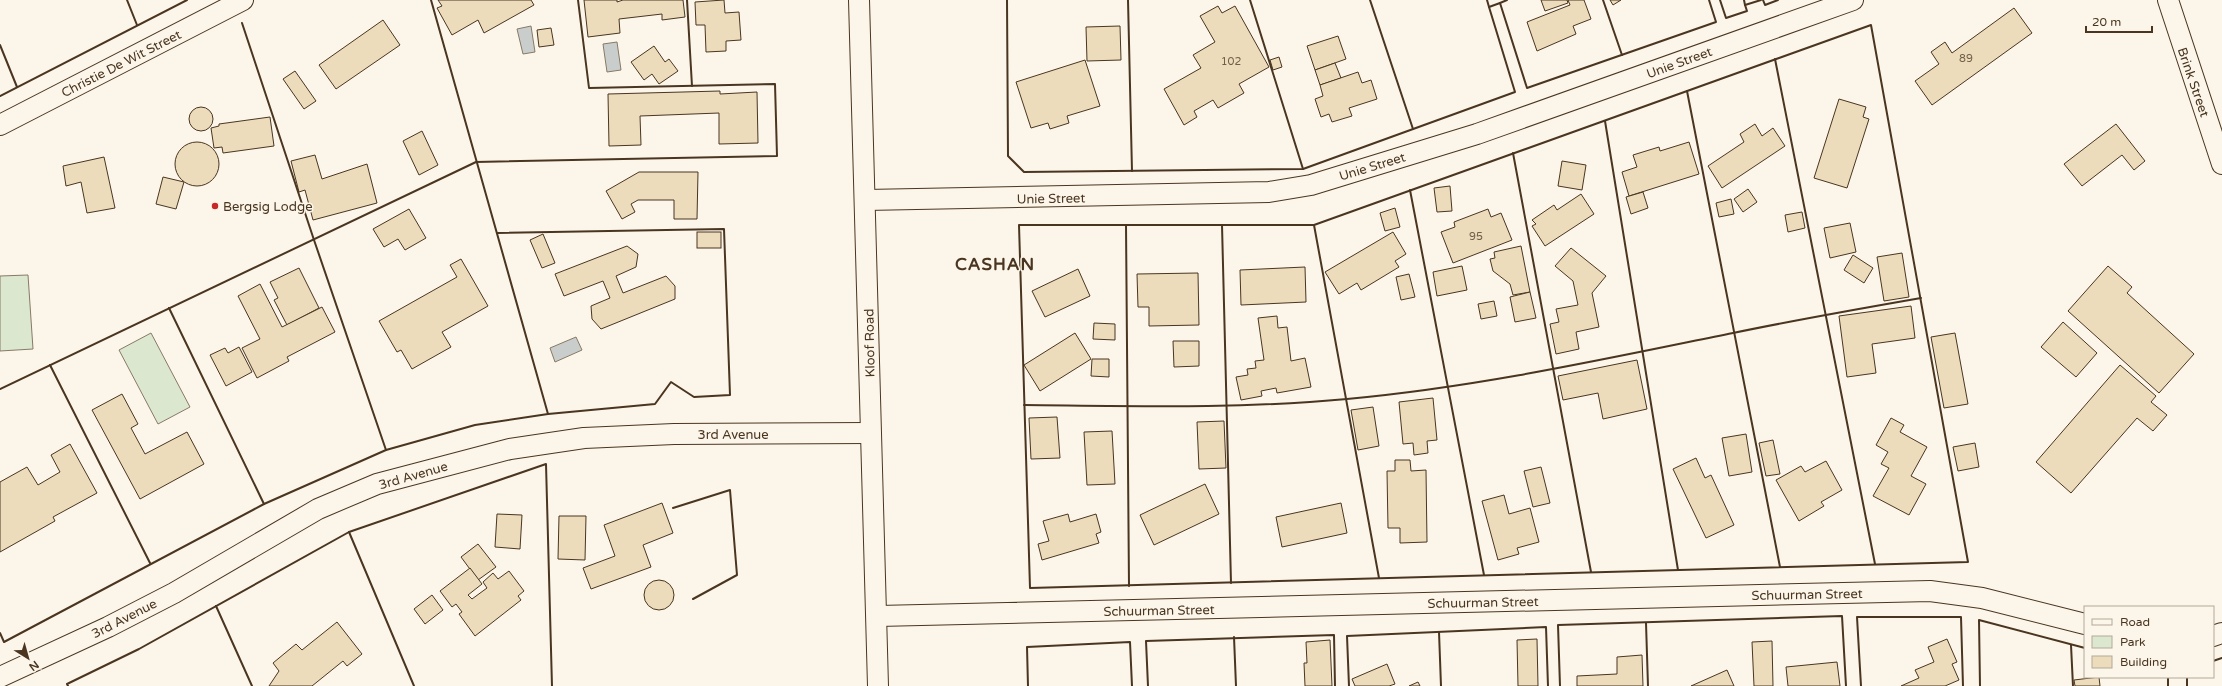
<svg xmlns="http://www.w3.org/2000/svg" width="2222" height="686" viewBox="0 0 2222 686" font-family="'Varela Round',sans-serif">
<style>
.green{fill:#dce7d0;stroke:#887966}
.water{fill:#c9cecd;stroke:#887966}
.building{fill:#ecdcbc;stroke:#4a3520}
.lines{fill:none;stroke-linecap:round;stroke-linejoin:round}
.minor-casing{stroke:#4a3520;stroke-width:22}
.minor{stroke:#fbf6e9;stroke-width:20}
.wall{stroke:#4a3520;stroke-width:2}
.poi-dot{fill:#c62828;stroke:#fbf6e9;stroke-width:1.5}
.labels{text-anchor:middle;stroke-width:3;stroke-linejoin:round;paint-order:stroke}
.number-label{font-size:11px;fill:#725f47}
.street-label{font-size:13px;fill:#4a3520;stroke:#fbf6e9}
.poi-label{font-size:13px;fill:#4a3520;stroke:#fbf6e9;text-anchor:start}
.district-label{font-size:17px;font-weight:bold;letter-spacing:1px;fill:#4a3520;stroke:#fbf6e9}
</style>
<rect width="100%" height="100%" fill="#fbf6e9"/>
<g class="green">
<polygon points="28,275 33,349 0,351 0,276"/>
<polygon points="151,333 190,407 158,424 119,350"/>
</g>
<g class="water">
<polygon points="531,26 535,52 523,54 517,29"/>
<polygon points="617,42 621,70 607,72 603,44"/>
<polygon points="576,337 582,350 555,362 550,348"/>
</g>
<g class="building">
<polygon points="438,0 531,0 534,5 484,33 478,20 452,35 437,8 442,6"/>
<polygon points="584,0 617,0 617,2 623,0 683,0 685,17 662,20 662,14 619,19 620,33 588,37"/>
<polygon points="724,0 725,13 739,12 741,40 726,41 726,51 706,52 705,25 696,25 695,2"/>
<polygon points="1541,0 1567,0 1568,3 1545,11"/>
<polygon points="1568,0 1584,0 1591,19 1573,26 1576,34 1537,51 1527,22 1570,5"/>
<polygon points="1610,0 1621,0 1613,5"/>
<polygon points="1218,6 1222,13 1235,6 1269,67 1239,84 1244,93 1218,108 1213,100 1194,111 1197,117 1184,125 1164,89 1201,68 1193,55 1215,42 1200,16"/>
<polygon points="2014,8 2032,33 1932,105 1915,81 1939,64 1931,52 1945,42 1952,53"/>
<polygon points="383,20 400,45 336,89 319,65"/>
<polygon points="1120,26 1121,60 1087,61 1086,27"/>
<polygon points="551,28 554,45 539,47 537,30"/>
<polygon points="1338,36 1346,59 1315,70 1307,46"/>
<polygon points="654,46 665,62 669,59 678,71 659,84 652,74 644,80 631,62"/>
<polygon points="1279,57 1282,67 1273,70 1270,60"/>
<polygon points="1085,60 1100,106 1067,116 1069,123 1050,129 1048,123 1031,128 1016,82"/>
<polygon points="1335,63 1341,78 1320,85 1315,70"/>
<polygon points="295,71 316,101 304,109 283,79"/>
<polygon points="1358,72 1362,83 1371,80 1377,99 1349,108 1352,116 1332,122 1329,114 1321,117 1315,99 1323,96 1320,85"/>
<polygon points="720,91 720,94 757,92 758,143 719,144 719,113 640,116 641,145 609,146 608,94"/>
<polygon points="1839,99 1866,107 1863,117 1869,119 1847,188 1814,178"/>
<circle cx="201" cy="119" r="12"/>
<polygon points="270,117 274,146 223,153 222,147 214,148 211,128 219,126 219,124"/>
<polygon points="1755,124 1762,136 1773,128 1785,146 1722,188 1708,166 1744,142 1740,134"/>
<polygon points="2116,124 2145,161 2134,170 2122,155 2082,186 2064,164"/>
<polygon points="422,131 438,165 419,175 403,141"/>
<polygon points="1689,142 1699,174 1629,196 1622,172 1637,167 1633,155 1659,147 1660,151"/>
<circle cx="197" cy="164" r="22"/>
<polygon points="315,155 322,179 367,164 377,203 313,220 305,190 299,192 291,161"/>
<polygon points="104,157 115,208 87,213 81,182 66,186 63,166"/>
<polygon points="1562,161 1586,165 1582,190 1558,186"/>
<polygon points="639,172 698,172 697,219 674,219 674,200 638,200 631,204 635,212 622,219 606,191"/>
<polygon points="163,177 184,182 176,209 156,204"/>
<polygon points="1450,186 1452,211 1437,212 1434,188"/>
<polygon points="1748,189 1757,202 1743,212 1734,199"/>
<polygon points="1643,192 1648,208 1631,214 1626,197"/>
<polygon points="1581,194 1594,214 1545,246 1532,226 1536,224 1532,220 1554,205 1557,210"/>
<polygon points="1731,199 1734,214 1719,217 1716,203"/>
<polygon points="1395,208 1400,227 1385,231 1380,213"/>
<polygon points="409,209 426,238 405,250 398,239 384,247 373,229"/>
<polygon points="1488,209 1491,217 1501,213 1512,240 1453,263 1441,232 1455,227 1454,222"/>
<polygon points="1802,212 1805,228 1788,232 1785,215"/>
<polygon points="1850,223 1856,252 1830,258 1824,228"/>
<rect x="697" y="232" width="24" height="16"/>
<polygon points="1393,232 1406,254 1395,261 1399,267 1361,290 1357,283 1339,294 1325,272"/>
<polygon points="543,234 555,263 542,268 530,240"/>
<polygon points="627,246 638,254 636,267 616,276 623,293 666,276 675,286 675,299 601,329 592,319 591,306 610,298 603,281 564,296 555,274"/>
<polygon points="1521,246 1530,292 1513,295 1510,284 1493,271 1490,259 1495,258 1494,252"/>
<polygon points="1571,248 1606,276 1592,293 1599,327 1576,332 1579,349 1556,354 1550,324 1559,322 1556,309 1578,305 1573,281 1555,266"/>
<polygon points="1902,253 1909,297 1884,301 1877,257"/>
<polygon points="1853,255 1873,268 1864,283 1844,270"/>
<polygon points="461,259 488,306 442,332 451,347 412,369 401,350 397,352 379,321 457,277 450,265"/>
<polygon points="1462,266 1467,290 1437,296 1433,272"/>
<polygon points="2108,266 2132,287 2127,293 2194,354 2159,393 2068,311"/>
<polygon points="1305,267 1306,302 1241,305 1240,270"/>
<polygon points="299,268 319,308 287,325 274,300 278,298 270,282"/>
<polygon points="1078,269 1090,296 1045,317 1032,291"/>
<polygon points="1198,273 1199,325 1149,326 1149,307 1138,307 1137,274"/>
<polygon points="1409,274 1415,297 1401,300 1396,277"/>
<polygon points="260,284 282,327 322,307 335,332 287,357 289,361 257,378 242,348 260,339 238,296"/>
<polygon points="1530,292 1536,318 1515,322 1510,297"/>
<polygon points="1494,301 1497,316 1481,319 1478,304"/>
<polygon points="1911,306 1915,338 1872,344 1876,373 1847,377 1839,316"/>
<polygon points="1277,316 1278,328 1287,327 1291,361 1305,358 1311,387 1277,393 1276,388 1261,391 1262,396 1241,400 1236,377 1248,375 1247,369 1256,368 1255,361 1264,360 1258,318"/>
<polygon points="2063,322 2097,353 2076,377 2041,347"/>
<polygon points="1094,323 1115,324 1115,340 1093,339"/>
<polygon points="1075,333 1091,359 1040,391 1024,365"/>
<polygon points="1955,333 1968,404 1944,408 1931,337"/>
<polygon points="1173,341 1199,341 1199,366 1174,367"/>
<polygon points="239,347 252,372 226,386 210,355 225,348 228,353"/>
<polygon points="1092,359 1109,359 1109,377 1091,376"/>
<polygon points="1637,360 1647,409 1603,419 1598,393 1563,400 1558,376"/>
<polygon points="2120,365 2156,396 2151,402 2167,415 2153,431 2137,418 2071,493 2036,462"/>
<polygon points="122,394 138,424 131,428 145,454 187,432 204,464 140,499 92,410"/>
<polygon points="1433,398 1437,440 1427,441 1428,453 1414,455 1413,443 1403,444 1399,402"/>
<polygon points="1373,407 1379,446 1358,450 1351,410"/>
<polygon points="1057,417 1060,458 1031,459 1029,418"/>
<polygon points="1891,418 1904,425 1900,432 1927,447 1911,476 1926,484 1909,515 1873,496 1889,468 1881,464 1888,452 1876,445"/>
<polygon points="1224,421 1226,468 1199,469 1197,422"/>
<polygon points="1112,431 1115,484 1087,485 1084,432"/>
<polygon points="1746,434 1752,472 1729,476 1722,438"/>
<polygon points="1773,440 1780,474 1766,476 1759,443"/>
<polygon points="1975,443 1979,467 1958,471 1953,447"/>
<polygon points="70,444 97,493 53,517 55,521 0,552 0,482 27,467 38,485 60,472 51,455"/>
<polygon points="1696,458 1705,478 1711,475 1734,525 1706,538 1673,469"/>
<polygon points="1395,460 1410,460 1411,471 1426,470 1427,542 1400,543 1400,528 1388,528 1387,471 1395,471"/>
<polygon points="1826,461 1842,490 1821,502 1824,506 1799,521 1776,480 1801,466 1805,472"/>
<polygon points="1541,467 1550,503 1533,507 1524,471"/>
<polygon points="1205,484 1219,514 1154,545 1140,515"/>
<polygon points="1504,495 1509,514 1530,508 1539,542 1517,548 1519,554 1498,560 1482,501"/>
<polygon points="662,503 673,533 643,545 651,567 591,589 583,568 615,556 604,525"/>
<polygon points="1341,503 1347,533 1282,547 1276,517"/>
<polygon points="497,514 522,515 520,549 495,547"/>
<polygon points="1068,514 1070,522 1096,514 1101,532 1096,534 1099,543 1042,560 1038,544 1049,541 1043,521"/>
<polygon points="559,516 586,516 585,560 558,559"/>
<polygon points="478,544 496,567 478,580 461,557"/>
<polygon points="470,568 482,584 468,595 472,599 487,588 483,582 493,573 498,579 509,571 524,591 518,596 521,600 475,636 459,614 462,612 456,604 452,607 440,591"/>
<circle cx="659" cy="595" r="15"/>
<polygon points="432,595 443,610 425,624 414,609"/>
<polygon points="337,622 362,654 347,666 343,661 312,686 269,686 279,671 273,663 296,644 302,650"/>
<polygon points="1537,639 1538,686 1518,686 1517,640"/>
<polygon points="1947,639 1957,662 1952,664 1959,680 1945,686 1901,686 1919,678 1915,670 1934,662 1928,647"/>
<polygon points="1330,640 1332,686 1305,686 1304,663 1307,663 1306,642"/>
<polygon points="1772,641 1773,686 1754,686 1752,642"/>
<polygon points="1642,655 1643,686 1577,686 1577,676 1617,674 1617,657"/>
<polygon points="1837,662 1840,686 1788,686 1786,667"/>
<polygon points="1387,664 1395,684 1389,686 1355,686 1352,679"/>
<polygon points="1727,670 1734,686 1691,686"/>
<polygon points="2099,677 2100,686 2075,686 2074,680"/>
<polygon points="1418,682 1420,686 1409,686"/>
</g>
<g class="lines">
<defs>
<g id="minor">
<polyline points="859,0 878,686"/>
<polyline points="2168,0 2222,164"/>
<polyline points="0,125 243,0"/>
<polyline points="866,200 1269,192 1311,185 1477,134 1853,0"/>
<polyline points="878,616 1930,591 1982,598 2085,624"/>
<polyline points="2213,636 2222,633"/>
<polyline points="0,677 108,627 174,593 318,509 377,484 510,449 584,438 674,434 870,433"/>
</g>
</defs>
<use href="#minor" class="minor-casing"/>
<use href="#minor" class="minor"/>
<g class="wall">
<polyline points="127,0 137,25"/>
<polyline points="431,0 548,414"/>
<polyline points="687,0 692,86"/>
<polyline points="1007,0 1008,156 1024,172 1303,169 1515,92 1489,7 1500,3 1527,88 1716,22 1709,0"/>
<polyline points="1128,0 1132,171"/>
<polyline points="1250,0 1303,169"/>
<polyline points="1370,0 1413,129"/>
<polyline points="1487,0 1489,7"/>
<polyline points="1603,0 1622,55"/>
<polyline points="1720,0 1726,18 1747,11 1745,5 1761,0"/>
<polyline points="1744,0 1745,5"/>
<polyline points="1763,0 1765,5 1778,0"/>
<polyline points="1500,3 1507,0"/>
<polyline points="242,23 314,240 386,450"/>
<polygon points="1871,25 1968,562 1030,588 1019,225 1314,225"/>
<polyline points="0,45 17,87"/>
<polyline points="1775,59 1875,564"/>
<polyline points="1687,91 1780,567"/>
<polyline points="0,96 187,0"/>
<polyline points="1605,121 1678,570"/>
<polyline points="1513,153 1591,572"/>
<polyline points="1410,190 1484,575"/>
<polyline points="1126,225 1129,586"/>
<polyline points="1222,225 1231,583"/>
<polyline points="1314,225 1379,578"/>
<polyline points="169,308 264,504"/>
<polyline points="50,365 150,563"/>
<polyline points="0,389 476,162 777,156 775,84 589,88 578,0"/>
<path d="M1024 405C1132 406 1240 409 1347 399 1478 387 1605 359 1733 333 1795 320 1858 309 1921 298"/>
<polyline points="673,508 730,490 737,575 693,599"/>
<polyline points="349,532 414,686"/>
<polyline points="216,606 252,686"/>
<polyline points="1646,623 1648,686"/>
<polyline points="1439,632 1441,686"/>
<polyline points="0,633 4,642 264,504 386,450 475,425 548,414 655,404 671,382 694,397 730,395 724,229 497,233"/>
<polyline points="1234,637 1236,686"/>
<polyline points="2071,645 2073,686"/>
<polyline points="2213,661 2222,658"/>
<polyline points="2168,677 2168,686"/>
<polyline points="2187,677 2187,686"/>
<polyline points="68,686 67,684 139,649 349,532 546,464 552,686"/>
<polyline points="1028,686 1027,647 1130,642 1132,686"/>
<polyline points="1148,686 1146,641 1334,635 1335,686"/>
<polyline points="1349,686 1347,636 1546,627 1548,686"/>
<polyline points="1560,686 1558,625 1842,616 1846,686"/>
<polyline points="1861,686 1857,617 1961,617 1963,686"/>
<polyline points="1980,686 1979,620 2085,648"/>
</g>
</g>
<circle class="poi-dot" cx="215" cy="206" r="4"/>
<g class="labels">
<g class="number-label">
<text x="1966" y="62">89</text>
<text x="1231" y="65">102</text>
<text x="1476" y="240">95</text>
</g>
<g class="street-label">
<text transform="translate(1679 62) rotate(-20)" y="5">Unie Street</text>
<text transform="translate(121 63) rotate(-27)" y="5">Christie De Wit Street</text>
<text transform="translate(2194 82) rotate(71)" y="5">Brink Street</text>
<text transform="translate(1372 166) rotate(-17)" y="5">Unie Street</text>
<text transform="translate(1051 198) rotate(-1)" y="5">Unie Street</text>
<text transform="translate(869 343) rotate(-91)" y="5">Kloof Road</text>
<text x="733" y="439">3rd Avenue</text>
<text transform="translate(413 475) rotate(-16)" y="5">3rd Avenue</text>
<text transform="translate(1807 594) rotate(-1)" y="5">Schuurman Street</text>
<text transform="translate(1483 602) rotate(-1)" y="5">Schuurman Street</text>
<text transform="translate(1159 610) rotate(-1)" y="5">Schuurman Street</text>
<text transform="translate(124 618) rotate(-27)" y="5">3rd Avenue</text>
</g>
<g class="poi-label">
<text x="223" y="211">Bergsig Lodge</text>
</g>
<g class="district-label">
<text x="995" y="270">CASHAN</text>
</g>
</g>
<rect x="2084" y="606" width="130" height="72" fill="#fbf6e9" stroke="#b4a999"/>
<rect x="2092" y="619" width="20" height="6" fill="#fbf6e9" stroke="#b4a999"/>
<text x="2120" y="626" font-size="12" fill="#4a3520">Road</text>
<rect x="2092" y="636" width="20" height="12" fill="#dce7d0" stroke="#b4a999"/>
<text x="2120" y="646" font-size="12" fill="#4a3520">Park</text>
<rect x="2092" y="656" width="20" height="12" fill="#ecdcbc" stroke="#b4a999"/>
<text x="2120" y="666" font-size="12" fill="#4a3520">Building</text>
<g transform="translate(28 658) rotate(143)" stroke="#fbf6e9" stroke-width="3" paint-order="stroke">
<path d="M0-3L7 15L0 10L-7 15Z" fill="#4a3520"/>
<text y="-6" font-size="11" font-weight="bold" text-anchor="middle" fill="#4a3520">N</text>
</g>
<path d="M2086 26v6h66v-6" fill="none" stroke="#4a3520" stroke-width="2"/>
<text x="2092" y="26" font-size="12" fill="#4a3520" stroke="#fbf6e9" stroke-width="3" paint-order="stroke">20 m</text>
</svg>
